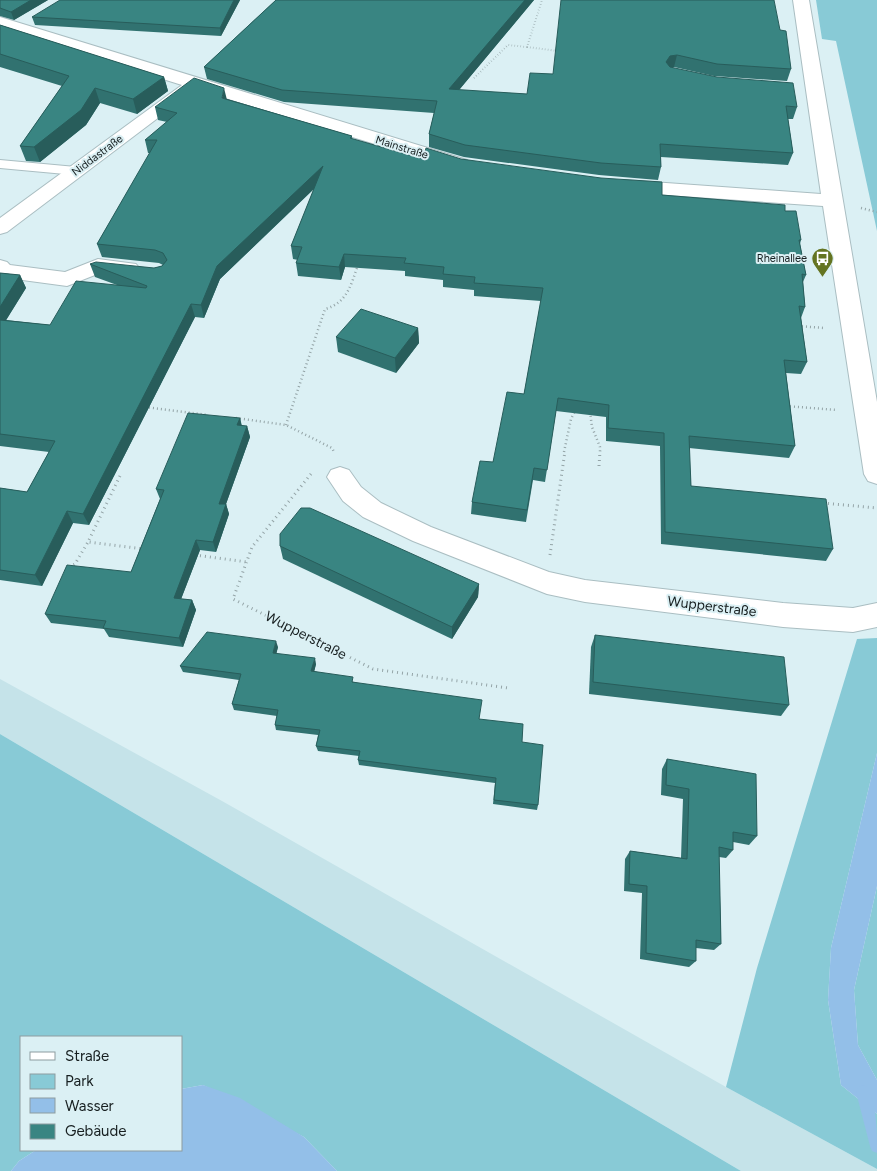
<svg xmlns="http://www.w3.org/2000/svg" width="877" height="1171" viewBox="0 0 877 1171" font-family="Figtree,sans-serif">
<style>
.built{fill:#c5e3e9}
.green{fill:#88cad6}
.water{fill:#93bfe8}
.lines{fill:none;stroke-linecap:round;stroke-linejoin:round}
.stream{fill:#93bfe8;fill-rule:evenodd}
.service-casing{stroke:#aabec2;stroke-width:2}
.minor-casing{stroke:#aabec2;stroke-width:2}
.path-far2{stroke:#94a4a7;stroke-width:2;stroke-dasharray:0.5 2.5;stroke-linecap:butt}
.path-far1{stroke:#94a4a7;stroke-width:2.5;stroke-dasharray:1 3;stroke-linecap:butt}
.path{stroke:#94a4a7;stroke-width:3;stroke-dasharray:1 4;stroke-linecap:butt}
.service{fill:#fff;fill-rule:evenodd}
.minor{fill:#fff;fill-rule:evenodd}
.wall{fill:#317270}
.shaded-wall{fill:#285d5b}
.building{fill:#398582;stroke:#285d5b}
.labels{text-anchor:middle;stroke-width:4;stroke-linejoin:round;paint-order:stroke}
.far-street-label{font-size:11px;fill:#171f20;stroke:#dbf0f4}
.far-poi-label{font-size:11px;fill:#171f20;stroke:#dbf0f4;text-anchor:end}
.street-label{font-size:14px;fill:#171f20;stroke:#dbf0f4}
</style>
<rect width="100%" height="100%" fill="#dbf0f4"/>
<polygon class="built" points="0,679 222,801 726,1087 877,1169 877,1171 741,1171 0,734"/>
<g class="green">
<polygon points="816,0 877,0 877,231 836,41 822,39"/>
<polygon points="877,638 877,753 831,948 828,1000 841,1085 877,1114 877,1169 726,1087 757,968 857,639"/>
<polygon points="0,734 741,1171 337,1171 304,1137 203,1085 181,1089 181,1037 21,1037 21,1150 36,1150 19,1161 11,1171 0,1171"/>
<polygon points="877,886 877,1080 858,1045 854,990"/>
</g>
<g class="water">
<polygon points="877,753 877,886 854,990 858,1045 877,1080 877,1114 841,1085 828,1000 831,948"/>
<polygon points="203,1085 240,1098 304,1137 337,1171 11,1171 19,1161 36,1150 181,1150 181,1089"/>
</g>
<g class="lines">
<path class="stream" d="M863 1085 868 1087C877 1109 877 1130 877 1153L872 1151 870 1146 856 1092 858 1087Z"/>
<defs>
<polygon id="service" points="0,160 76,167 82,171 76,175 0,168"/>
<g id="minor">
<polygon points="793,0 809,0 877,402 877,484 868,481 864,474 823,206 624,192 617,190 614,186 617,182 624,180 821,194"/>
<polygon points="0,17 467,160 469,164 467,168 460,170 453,168 193,88 191,93 7,232 0,234 0,218 182,85 9,31 0,28"/>
<polygon points="98,259 136,264 140,269 136,274 129,276 100,273 67,286 0,277 0,260 7,262 10,265 65,272"/>
<polygon points="340,467 349,470 361,487 381,503 431,527 549,572 585,580 783,603 853,608 877,603 877,627 853,632 783,627 585,602 547,594 413,541 363,517 343,501 327,477 331,470"/>
</g>
</defs>
<use href="#service" class="service-casing"/>
<use href="#minor" class="minor-casing"/>
<g class="path-far2">
<polyline points="527,47 558,51"/>
<polyline points="474,78 508,45 527,47 542,0"/>
</g>
<g class="path-far1">
<polyline points="861,208 877,212"/>
<polyline points="798,326 824,328"/>
<polyline points="786,406 837,410"/>
<polyline points="145,407 208,415"/>
<polyline points="590,412 592,427 600,447 600,452"/>
<polyline points="236,418 286,425 332,448 334,452"/>
<path d="M286 425 325 309C347 303 351 285 358 265"/>
<polyline points="564,452 571,419 575,411"/>
</g>
<g class="path">
<polyline points="599,466 600,451"/>
<polyline points="311,474 252,547 233,599 373,669 508,688"/>
<polyline points="120,476 88,542 144,549"/>
<polyline points="823,503 877,508"/>
<polyline points="195,555 247,562"/>
<polyline points="550,555 565,451"/>
<polyline points="69,567 75,564 88,542"/>
</g>
<use href="#service" class="service"/>
<use href="#minor" class="minor"/>
</g>
<g class="wall">
<polygon points="0,0 48,0 14,20 0,16"/>
<polygon points="240,0 221,36 35,25 32,17"/>
<polygon points="276,0 534,0 459,90 527,94 553,74 780,30 791,69 787,81 714,76 674,67 671,68 797,107 793,119 788,119 793,153 788,165 661,157 661,167 658,180 599,175 464,157 429,147 429,134 434,113 284,102 207,79 204,67"/>
<polygon points="0,25 164,77 168,91 137,114 100,103 86,125 40,162 26,161 20,146 62,86 0,67"/>
<polygon points="227,99 352,136 352,139 423,159 461,159 662,195 785,211 801,240 800,244 806,275 803,282 805,307 801,318 807,362 801,374 786,373 795,446 789,458 689,448 691,486 833,549 826,561 661,544 660,446 606,441 606,417 556,411 545,482 533,480 526,522 471,514 472,502 493,462 524,394 541,301 474,296 474,290 443,287 443,280 405,276 405,271 345,267 341,280 298,276 296,263 298,260 293,259 291,246 314,189 220,279 204,318 195,317 89,525 73,523 42,586 0,580 0,488 27,492 49,452 0,446 0,273 20,275 26,288 6,320 50,325 117,285 95,277 90,264 154,268 162,266 163,265 159,263 102,257 97,244 150,153 148,153 145,140 167,122 158,120 155,107"/>
<polygon points="418,328 419,343 396,373 338,352 336,337"/>
<polygon points="240,418 242,426 247,426 250,437 226,504 229,514 216,552 200,550 181,599 192,600 196,610 183,647 109,637 104,629 51,623 45,614 131,572 160,499 156,489"/>
<polygon points="280,546 479,584 478,597 452,639 283,559"/>
<polygon points="595,635 789,705 781,716 589,694 591,647"/>
<polygon points="278,647 276,654 316,664 314,671 354,682 479,719 522,742 538,805 537,810 493,804 495,783 359,765 358,760 359,756 318,751 316,746 318,735 276,730 275,725 277,716 234,710 232,704 239,680 183,672 180,666"/>
<polygon points="667,759 757,836 749,845 733,842 733,850 726,858 719,857 721,944 714,950 696,948 696,961 689,967 640,959 642,893 624,891 625,859 630,851 681,858 683,799 661,795 662,769"/>
</g>
<g class="shaded-wall">
<polygon points="31,0 48,0 14,20 11,12"/>
<polygon points="234,0 240,0 221,36 220,28"/>
<polygon points="525,0 534,0 449,102 449,89"/>
<polygon points="677,55 674,67 668,68 666,62 670,56"/>
<polygon points="164,77 168,91 137,114 133,99"/>
<polygon points="95,88 100,103 86,125 40,162 34,147"/>
<polygon points="224,88 227,100 222,98"/>
<polygon points="323,166 324,179 220,279 204,318 201,305 217,266"/>
<polygon points="344,254 345,267 341,280 339,267"/>
<polygon points="20,275 26,288 0,330 0,307"/>
<polygon points="191,304 195,317 89,525 83,514"/>
<polygon points="418,328 419,343 396,373 395,358"/>
<polygon points="240,418 242,429 237,425"/>
<polygon points="247,426 250,437 226,504 229,514 216,552 213,542 219,504"/>
<polygon points="67,511 73,523 42,586 35,575"/>
<polygon points="196,540 200,550 178,607 174,598"/>
<polygon points="479,584 478,597 452,639 452,627"/>
<polygon points="192,600 196,610 183,647 179,638"/>
<polygon points="276,641 278,647 275,659 273,653"/>
<polygon points="315,658 316,664 313,677 311,671"/>
</g>
<g class="building">
<polygon points="0,0 31,0 11,12 0,8"/>
<polygon points="60,0 234,0 220,28 32,17"/>
<polygon points="276,0 525,0 449,89 527,94 530,73 553,74 561,0 774,0 780,30 786,31 791,69 717,64 677,55 670,56 666,62 670,67 717,77 793,83 797,107 786,106 793,153 660,144 661,167 601,163 465,145 429,134 437,101 282,90 204,67"/>
<polygon points="0,25 164,77 133,99 95,88 81,110 34,147 20,146 69,76 0,54"/>
<polygon points="194,78 224,88 222,98 352,136 350,138 423,159 426,148 461,159 601,178 662,182 662,195 785,205 785,211 796,211 801,240 799,240 806,275 802,274 805,307 799,306 807,362 784,360 795,446 689,436 691,486 826,499 833,549 665,532 664,433 608,428 609,405 558,398 547,470 534,468 527,510 472,502 480,461 493,462 507,392 524,394 543,288 474,283 475,277 443,274 444,267 404,263 406,258 344,254 339,267 296,263 302,247 291,246 323,166 217,266 201,305 191,304 83,514 67,511 35,575 0,570 0,488 27,492 55,441 0,434 0,320 50,325 76,281 146,288 147,286 90,264 96,262 154,268 162,266 167,260 163,253 155,250 97,244 157,140 145,140 177,113 155,107"/>
<polygon points="0,273 20,275 0,307"/>
<polygon points="361,309 418,328 395,358 336,337"/>
<polygon points="188,413 240,418 237,425 247,426 219,504 226,504 213,542 196,540 174,598 192,600 179,638 103,628 106,621 45,614 67,565 131,572 164,490 156,489"/>
<polygon points="301,508 310,508 479,584 452,627 280,546 280,534"/>
<polygon points="207,632 276,641 273,653 315,658 311,671 353,677 352,682 482,700 479,719 523,724 522,742 543,745 538,805 494,800 496,778 358,760 360,751 316,746 320,730 275,725 278,710 232,704 241,674 180,666"/>
<polygon points="595,635 784,657 789,705 593,682"/>
<polygon points="667,759 756,774 757,836 733,832 733,850 719,847 721,944 696,940 696,961 646,953 647,886 629,884 630,851 687,859 689,789 666,785"/>
</g>
<defs>
<symbol id="bus-pin" viewBox="-11 -11 22 30"><path d="M0 17L-7.5 6A9.5 9.5 0 1 1 7.5 6Z" fill="#647421" stroke="#dbf0f4"/><path d="M-5-6H5V4H4V6H2V4H-2V6H-4V4H-5ZM-3.5-4V0h7V-4ZM-3.5 1.2v1.5H-2V1.2ZM2 1.2v1.5H3.5V1.2Z" fill="#fff"/></symbol>
</defs>
<g fill-rule="evenodd">
<use href="#bus-pin" x="810" y="246" width="25" height="34"/>
</g>
<g class="labels">
<g class="far-street-label">
<text transform="translate(402 147) rotate(17)" y="4">Mainstraße</text>
<text transform="translate(97 155) rotate(-37)" y="4">Niddastraße</text>
</g>
<g class="far-poi-label">
<text x="807" y="262">Rheinallee</text>
</g>
<g class="street-label">
<text transform="translate(712 606) rotate(7)" y="5">Wupperstraße</text>
<text transform="translate(306 635) rotate(27)" y="5">Wupperstraße</text>
</g>
</g>
<rect x="20" y="1036" width="162" height="115" fill="#dbf0f4" stroke="#8d9c9f"/>
<rect x="30" y="1052" width="25" height="8" fill="#ffffff" stroke="#8d9c9f"/>
<text x="65" y="1061" font-size="15" fill="#171f20">Straße</text>
<rect x="30" y="1074" width="25" height="15" fill="#88cad6" stroke="#8d9c9f"/>
<text x="65" y="1086" font-size="15" fill="#171f20">Park</text>
<rect x="30" y="1098" width="25" height="15" fill="#93bfe8" stroke="#8d9c9f"/>
<text x="65" y="1111" font-size="15" fill="#171f20">Wasser</text>
<rect x="30" y="1124" width="25" height="15" fill="#398582" stroke="#8d9c9f"/>
<text x="65" y="1136" font-size="15" fill="#171f20">Gebäude</text>
</svg>
